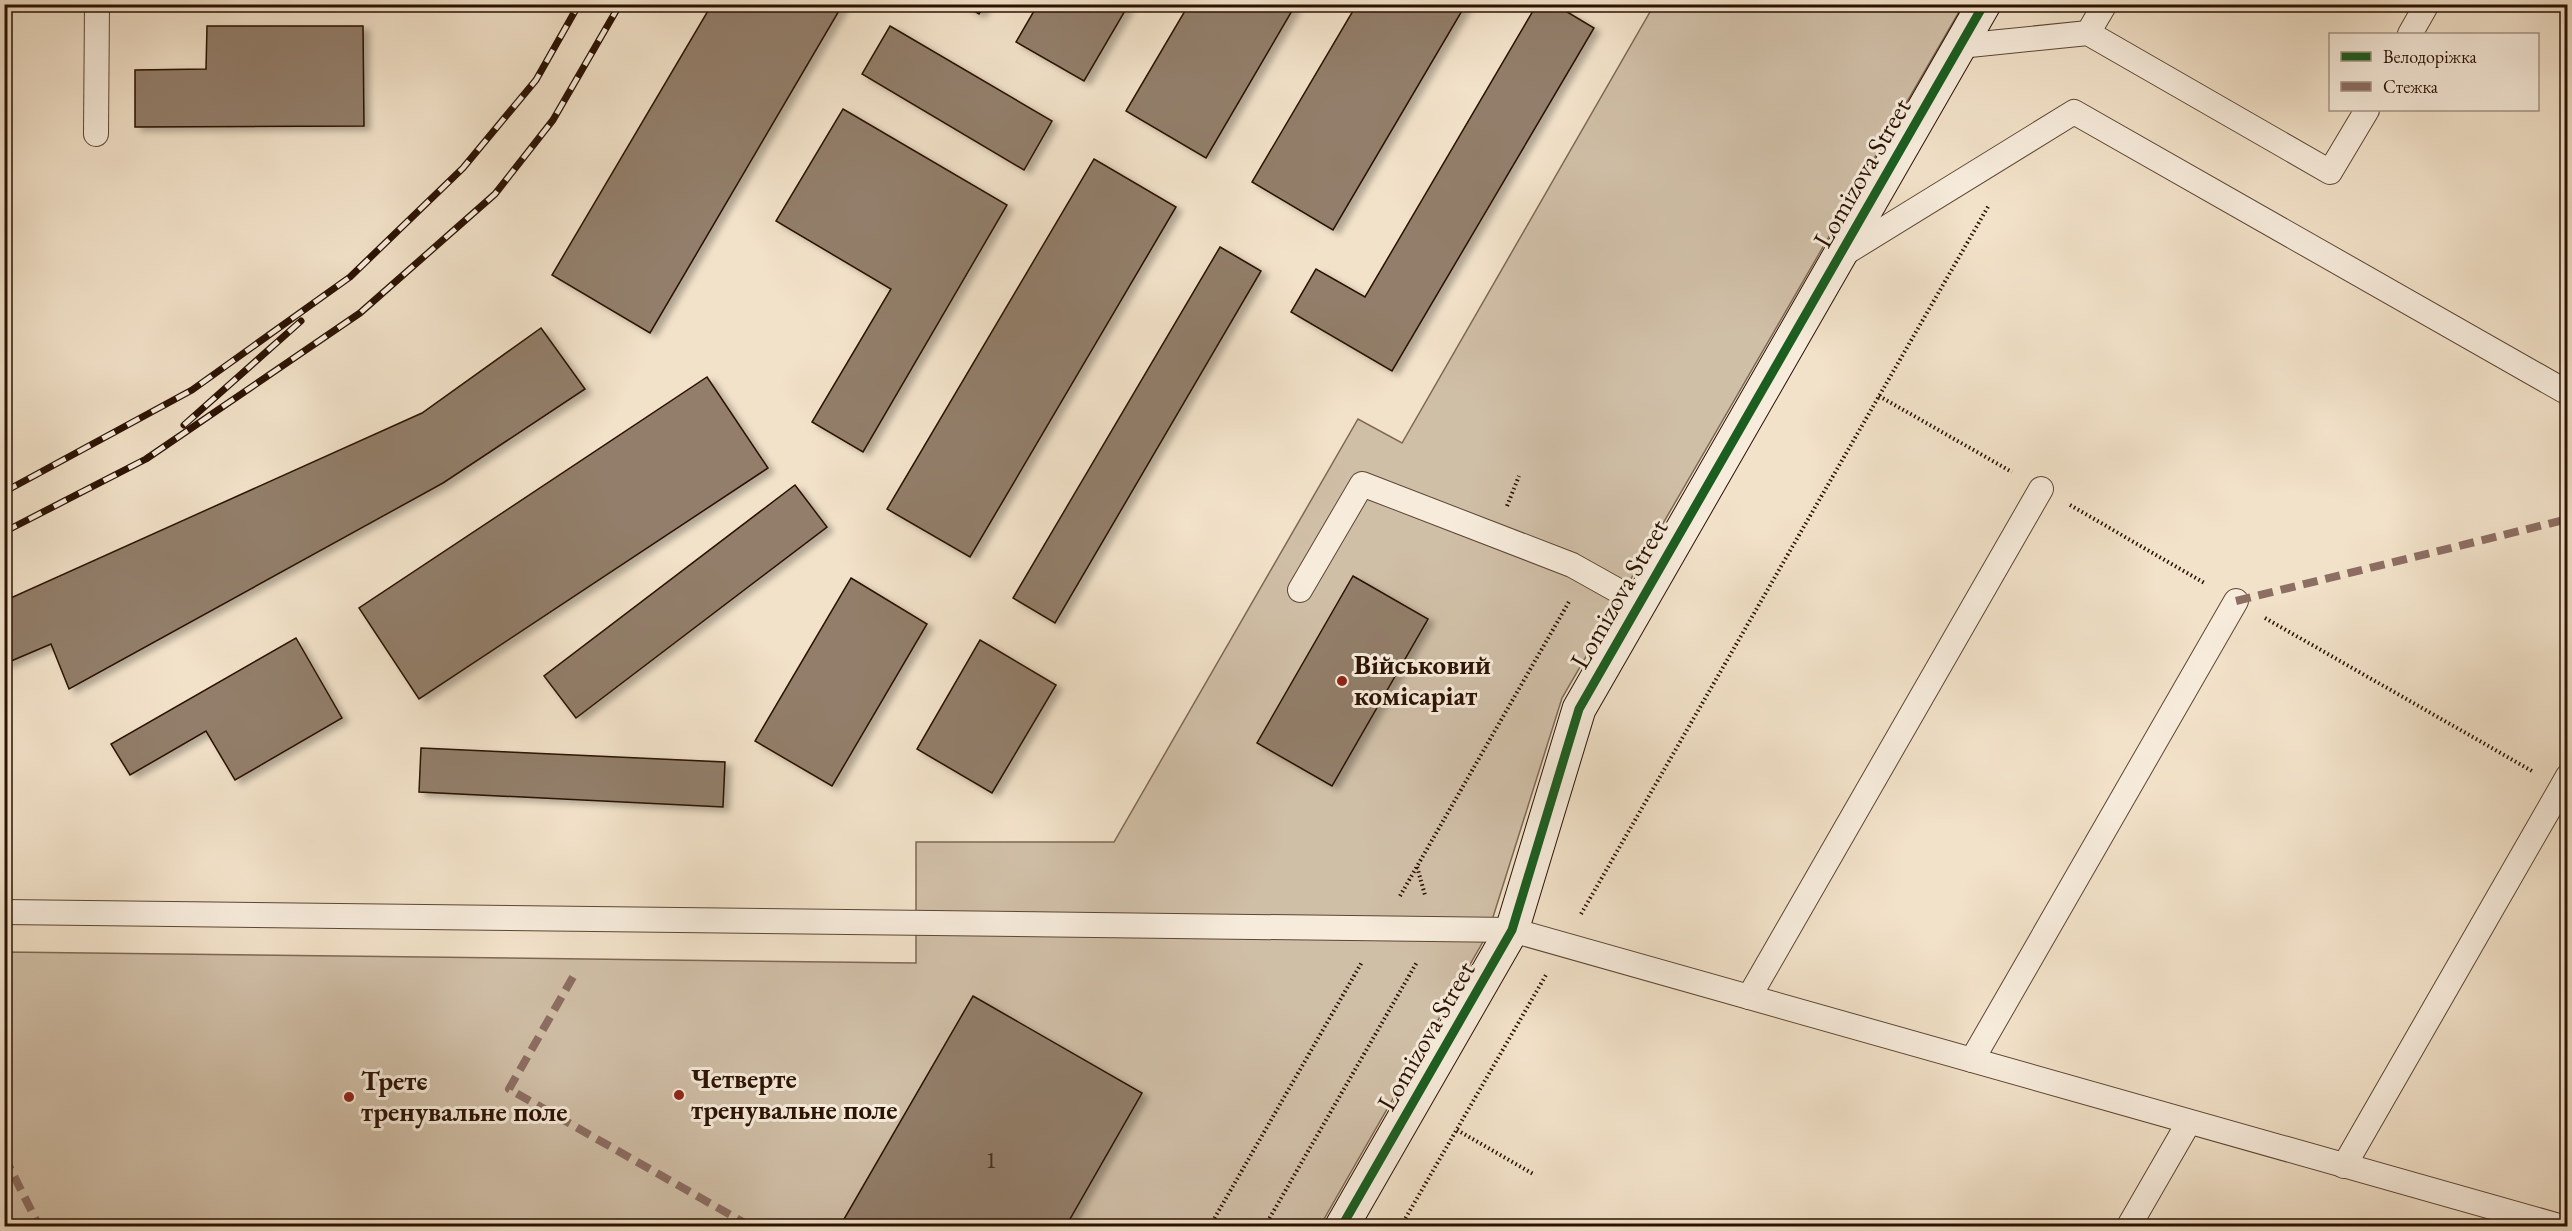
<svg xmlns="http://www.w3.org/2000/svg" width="2572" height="1231" viewBox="0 0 2572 1231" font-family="'EB Garamond',serif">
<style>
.green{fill:#d0bfa7;stroke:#7e6855;stroke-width:1.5}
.building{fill:#927e6a;stroke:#2b1203;stroke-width:1.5;filter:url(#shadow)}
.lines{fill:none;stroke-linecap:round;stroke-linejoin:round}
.lane-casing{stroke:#5d4634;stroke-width:26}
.secondary-casing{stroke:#2b1203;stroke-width:35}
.path{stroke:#2b1203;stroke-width:4;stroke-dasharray:1.5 3;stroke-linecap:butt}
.lane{stroke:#f7ecdc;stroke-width:24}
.secondary{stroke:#f7ecdc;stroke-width:33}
.rail-casing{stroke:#2b1203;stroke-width:7}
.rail{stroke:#f7ecdc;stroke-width:4.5;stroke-dasharray:14;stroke-linecap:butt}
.quiet{stroke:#8d6e63;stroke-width:8;stroke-dasharray:15 8;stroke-linecap:butt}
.cycleway-casing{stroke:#f7ecdc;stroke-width:13}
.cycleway{stroke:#1b5e20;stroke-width:9}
.poi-dot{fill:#8f2418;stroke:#f7ecdc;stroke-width:2}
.labels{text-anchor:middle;stroke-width:6;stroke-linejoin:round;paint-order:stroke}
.number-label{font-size:24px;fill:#452d1d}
.street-label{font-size:27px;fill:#2b1203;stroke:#f7ecdc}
.poi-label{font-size:27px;font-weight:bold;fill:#2b1203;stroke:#f7ecdc;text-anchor:start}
</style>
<defs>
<filter id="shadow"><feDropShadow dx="6" dy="4" stdDeviation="3" flood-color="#0004"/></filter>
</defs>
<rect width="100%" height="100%" fill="#f2e2c9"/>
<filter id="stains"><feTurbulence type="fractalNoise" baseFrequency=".00333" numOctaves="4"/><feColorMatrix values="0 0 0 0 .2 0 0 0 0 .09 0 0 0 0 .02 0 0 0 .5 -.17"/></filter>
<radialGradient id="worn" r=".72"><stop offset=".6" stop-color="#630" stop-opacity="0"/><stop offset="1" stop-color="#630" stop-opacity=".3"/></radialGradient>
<polygon class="green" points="1654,5 1963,5 1562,698 1488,933 1320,1226 5,1226 5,952 916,963 916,842 1114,842 1358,419 1402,443"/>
<g class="building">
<polygon points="712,4 843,4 650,333 552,275"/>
<polygon points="963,4 985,4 979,14"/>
<polygon points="1038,4 1129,4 1084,81 1016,42"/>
<polygon points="1189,4 1296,4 1206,158 1126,111"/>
<polygon points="1357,4 1466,4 1333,230 1252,182"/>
<polygon points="1537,4 1554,4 1594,28 1392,371 1291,312 1316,269 1365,297"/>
<polygon points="207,26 363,26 364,126 135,127 135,70 206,69"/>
<polygon points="890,26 1052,121 1024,170 862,74"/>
<polygon points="843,109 1007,205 863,452 812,422 891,289 776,221"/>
<polygon points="1094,159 1176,207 970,557 887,509"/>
<polygon points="1220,247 1261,271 1055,623 1013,598"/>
<polygon points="541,328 585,389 443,483 69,689 51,644 4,664 4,601 422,413"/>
<polygon points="707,377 768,468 419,699 359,608"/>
<polygon points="795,485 827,527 576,718 544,676"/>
<polygon points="1353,576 1428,619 1332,786 1257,743"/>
<polygon points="851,578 927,624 832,786 755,741"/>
<polygon points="296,638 342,718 235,780 206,731 130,775 111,744"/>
<polygon points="980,640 1056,685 992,793 917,749"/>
<polygon points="421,748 725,762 723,807 419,792"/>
<polygon points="973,996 1142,1093 1066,1226 840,1226"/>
</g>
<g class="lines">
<defs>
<g id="lane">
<polyline points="2088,33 2105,4"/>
<polyline points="2410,34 2427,4"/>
<polyline points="1960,46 2088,33 2330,172 2367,110"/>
<polyline points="96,134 97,4"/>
<polyline points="1842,255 2074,112 2568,393"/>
<polyline points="1300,590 1362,484 1572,565 1640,603"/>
<polyline points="4,912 1512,930 2559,1226"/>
<polyline points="1749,997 2041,489"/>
<polyline points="1972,1060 2236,601"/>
<polyline points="2344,1166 2568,776"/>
<polyline points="2129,1226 2189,1122"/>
</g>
<polyline id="secondary" points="1342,1226 1512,930 1579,709 1984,4"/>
</defs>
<use href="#lane" class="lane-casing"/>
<use href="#secondary" class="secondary-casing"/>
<g class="path">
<polyline points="1879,396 2012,472"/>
<polyline points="2070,505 2206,584"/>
<polyline points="1507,506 1519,476"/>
<polyline points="2265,618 2532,771"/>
<polyline points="1417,867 1425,895"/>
<polyline points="1400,896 1570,600"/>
<polyline points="1581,914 1989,205"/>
<polyline points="1457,1130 1535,1175"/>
<polyline points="1210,1226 1362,962"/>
<polyline points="1265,1226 1417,962"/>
<polyline points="1401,1226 1546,975"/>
</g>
<use href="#lane" class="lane"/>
<use href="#secondary" class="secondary"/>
<defs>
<g id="rail">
<polyline points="184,425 301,321"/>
<polyline points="4,492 192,390 350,277 463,168 536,80 579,4"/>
<polyline points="4,532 146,459 360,313 495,194 553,120 620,4"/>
</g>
</defs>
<use href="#rail" class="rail-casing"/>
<use href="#rail" class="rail"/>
<g class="quiet">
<polyline points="2236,601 2568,519"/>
<polyline points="573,977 509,1089 750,1226"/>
<polyline points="4,1156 39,1226"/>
</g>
<defs>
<polyline id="cycleway" points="1342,1226 1512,930 1579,709 1984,4"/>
</defs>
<use href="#cycleway" class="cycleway-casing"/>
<use href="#cycleway" class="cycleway"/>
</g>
<g class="poi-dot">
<circle cx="1342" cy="681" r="6"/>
<circle cx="679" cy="1095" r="6"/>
<circle cx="349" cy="1097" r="6"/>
</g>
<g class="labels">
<g class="number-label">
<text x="991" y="1168">1</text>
</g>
<g class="street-label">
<text transform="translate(1862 173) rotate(-60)" y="9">Lomizova Street</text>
<text transform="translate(1619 594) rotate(-60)" y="9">Lomizova Street</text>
<text transform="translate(1426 1036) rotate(-60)" y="9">Lomizova Street</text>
</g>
<g class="poi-label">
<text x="1354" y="674">Військовий<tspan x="1354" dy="31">комісаріат</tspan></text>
<text x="691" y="1088">Четверте<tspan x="691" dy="31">тренувальне поле</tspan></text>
<text x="361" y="1090">Третє<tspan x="361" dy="31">тренувальне поле</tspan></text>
</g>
</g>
<rect width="2572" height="1231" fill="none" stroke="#f2e2c9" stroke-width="24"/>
<rect x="6" y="6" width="2560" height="1219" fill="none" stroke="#2b1203" stroke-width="3"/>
<rect x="12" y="12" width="2548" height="1207" fill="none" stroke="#2b1203" stroke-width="1.5"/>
<rect x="2329" y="33" width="210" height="78" fill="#f7ecdc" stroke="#a59585" stroke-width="1.5"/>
<rect x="2341" y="52" width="30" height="9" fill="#1b5e20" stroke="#a59585" stroke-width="1.5"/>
<text x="2383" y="63" font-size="18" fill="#2b1203">Велодоріжка</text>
<rect x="2341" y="82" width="30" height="9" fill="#8d6e63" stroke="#a59585" stroke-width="1.5"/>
<text x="2383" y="93" font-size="18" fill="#2b1203">Стежка</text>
<rect width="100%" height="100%" filter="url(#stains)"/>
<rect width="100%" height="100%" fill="url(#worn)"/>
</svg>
